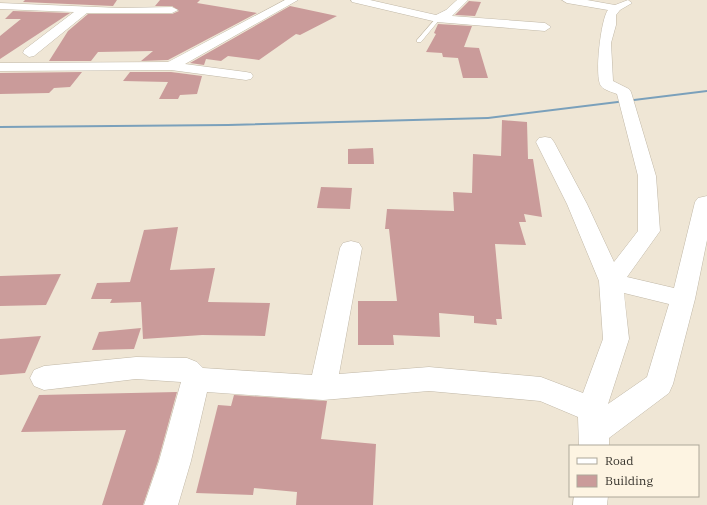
<svg xmlns="http://www.w3.org/2000/svg" width="707" height="505" viewBox="0 0 707 505" font-family="'IBM Plex Serif',serif">
<style>
.lines{fill:none;stroke-linecap:round;stroke-linejoin:round}
.stream{fill:#7aa0bb;fill-rule:evenodd}
.building{fill:#ca9b9a}
.lane-casing{stroke:#c1b8a7;stroke-width:1}
.street-casing{stroke:#c1b8a7;stroke-width:1}
.lane{fill:#fff;fill-rule:evenodd}
.street{fill:#fff;fill-rule:evenodd}
</style>
<rect width="100%" height="100%" fill="#efe6d5"/>
<g class="lines">
<polygon class="stream" points="707,90 707,92 488,119 228,126 0,128 0,126 228,124 488,117"/>
</g>
<g class="building">
<polygon points="25,0 117,0 113,6 23,2"/>
<polygon points="160,0 200,0 197,3 257,13 168,60 141,61 153,51 98,52 91,61 49,61 68,31 88,14 172,14 179,11 172,6 155,6"/>
<polygon points="469,1 481,2 475,16 455,15"/>
<polygon points="290,6 337,16 300,35 296,34 259,60 228,56 221,61 206,59 204,65 190,63"/>
<polygon points="13,11 70,13 0,59 0,36 21,19 5,19"/>
<polygon points="438,24 472,26 464,47 479,48 488,78 463,78 458,58 443,57 442,53 426,52 436,34 434,33"/>
<polygon points="82,72 70,87 54,88 49,93 0,94 0,73"/>
<polygon points="130,72 171,72 202,76 197,94 180,95 178,99 159,99 168,82 123,81"/>
<polygon points="502,120 527,122 528,159 533,159 542,217 524,214 526,222 519,222 526,245 495,244 502,319 496,319 497,325 474,323 474,316 439,313 440,337 393,335 394,345 358,345 358,301 397,301 389,229 385,229 387,209 454,211 453,192 472,193 473,154 501,156"/>
<polygon points="373,148 374,164 348,164 348,149"/>
<polygon points="321,187 352,188 350,209 317,208"/>
<polygon points="178,227 170,270 215,268 208,302 270,303 265,336 202,335 143,339 141,302 110,303 112,299 91,299 97,283 130,282 144,230"/>
<polygon points="61,274 46,305 0,306 0,276"/>
<polygon points="141,328 134,349 92,350 99,332"/>
<polygon points="41,336 25,373 0,375 0,339"/>
<polygon points="177,392 158,461 143,505 102,505 126,430 21,432 39,395"/>
<polygon points="234,395 327,401 321,439 376,444 373,505 296,505 297,492 254,488 253,495 196,493 218,405 231,406"/>
</g>
<g class="lines">
<defs>
<polygon id="lane" points="437,17 440,19 421,42 417,42 417,40"/>
<g id="street">
<polygon points="285,0 298,0 185,64 246,72 251,73 253,76 251,79 246,80 171,70 0,71 0,63 168,62"/>
<polygon points="351,0 370,0 436,15 446,10 457,0 468,0 452,16 545,23 551,27 545,31 437,22 352,2"/>
<path d="M562 0H587L615 5 628 0 632 3 620 10 616 15V25L611 43 613 81 629 89 631 92 656 176 660 231 627 277 674 288 695 202 698 198 707 196V240L695 299 673 384 669 393 609 438V446H579L578 417 540 401 429 391 323 400 207 392 191 461 178 505H144L159 461 181 382 136 379 44 390 34 386 30 378 34 370 44 366 136 357 187 358 197 362 203 368 312 375 340 248 343 243 351 241 359 243 362 248 339 374 429 367 541 377 583 393 603 339 599 281 567 204 536 142 539 138 545 137 551 138 554 142 587 204 614 262 638 231V176L617 94C612 92 604 90 601 86 594 77 601 18 608 10L567 3ZM624 293 669 304 647 377 608 404 629 339Z"/>
<polygon points="0,3 120,8 172,7 178,10 172,13 87,13 34,56 29,57 23,53 24,50 74,12 0,9"/>
<polygon points="574,496 608,496 607,505 573,505"/>
</g>
</defs>
<use href="#lane" class="lane-casing"/>
<use href="#street" class="street-casing"/>
<use href="#lane" class="lane"/>
<use href="#street" class="street"/>
</g>
<rect x="569" y="445" width="130" height="52" fill="#fdf4e2" stroke="#ada799"/>
<rect x="577" y="458" width="20" height="6" fill="#ffffff" stroke="#ada799"/>
<text x="605" y="465" font-size="12" fill="#36332c">Road</text>
<rect x="577" y="475" width="20" height="12" fill="#ca9b9a" stroke="#ada799"/>
<text x="605" y="485" font-size="12" fill="#36332c">Building</text>
</svg>
